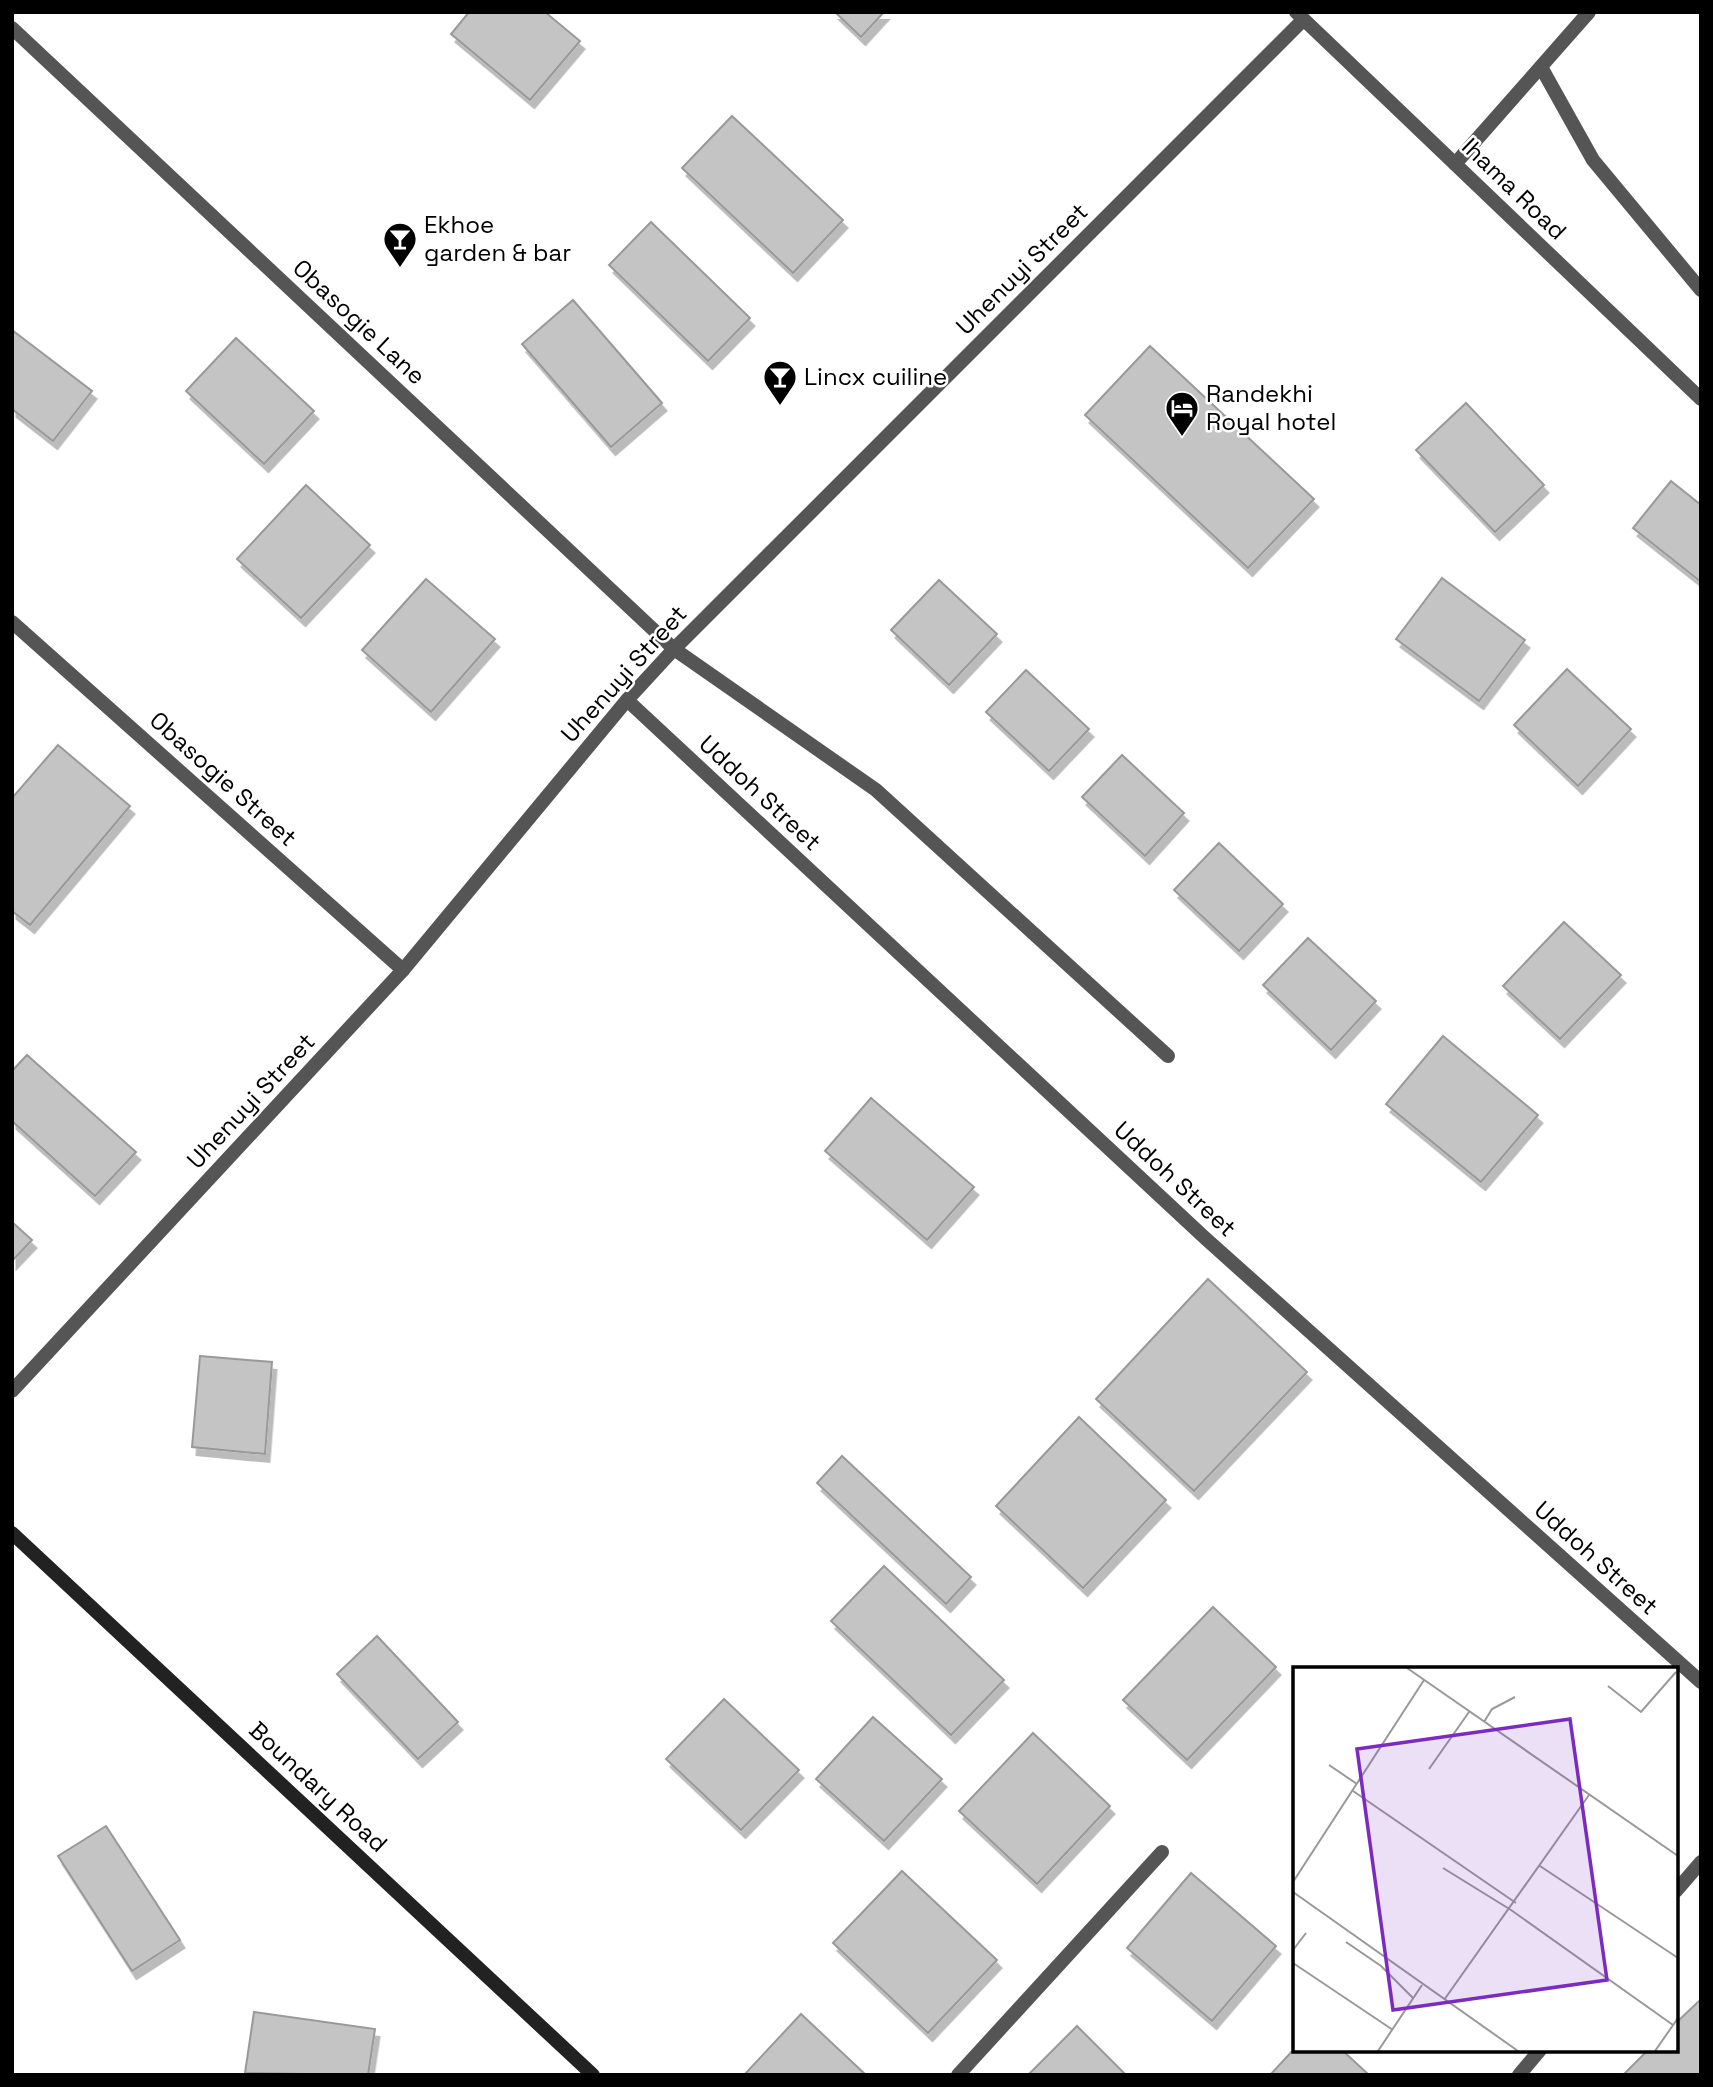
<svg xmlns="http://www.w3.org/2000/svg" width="1713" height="2087" viewBox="0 0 1713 2087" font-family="'Space Grotesk',sans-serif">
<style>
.building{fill:#c4c4c4;stroke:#999;stroke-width:2;filter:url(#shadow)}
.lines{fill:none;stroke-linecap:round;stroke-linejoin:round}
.lane{stroke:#555;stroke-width:14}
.street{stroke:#555;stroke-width:14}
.secondary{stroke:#222;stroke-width:14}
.labels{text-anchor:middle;stroke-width:5;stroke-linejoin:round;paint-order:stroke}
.street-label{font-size:24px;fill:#000;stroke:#fff}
.poi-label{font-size:24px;fill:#000;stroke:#fff;text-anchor:start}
.inset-road{fill:none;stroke:#999;stroke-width:2}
.view{fill:#7b2cbf;fill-opacity:0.15;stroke:#7b2cbf;stroke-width:3.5}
.inset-edge{fill:none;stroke:#000;stroke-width:3.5}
</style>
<defs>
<filter id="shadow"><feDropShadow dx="4.5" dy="8" stdDeviation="0" flood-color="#0004"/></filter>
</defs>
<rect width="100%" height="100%" fill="#fff"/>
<g class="building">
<polygon points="469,12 545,12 580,41 530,100 451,34"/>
<polygon points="835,12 884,12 861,37"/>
<polygon points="732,116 843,220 793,273 682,168"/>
<polygon points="651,222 750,318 708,361 609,265"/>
<polygon points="573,300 662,403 611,447 522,344"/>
<polygon points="12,330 92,391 53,441 12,409"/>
<polygon points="236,338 314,411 264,464 186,391"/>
<polygon points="1150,346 1314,499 1248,568 1085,415"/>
<polygon points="1466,403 1544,485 1495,532 1416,450"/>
<polygon points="1671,481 1701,505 1701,582 1633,528"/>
<polygon points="306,485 370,545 301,618 237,559"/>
<polygon points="1442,578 1525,640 1479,701 1396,639"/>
<polygon points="426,579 495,639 431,712 362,650"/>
<polygon points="939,580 997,634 949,685 891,630"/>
<polygon points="1567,669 1631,729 1578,786 1514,725"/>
<polygon points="1026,670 1089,729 1049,771 986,712"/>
<polygon points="58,745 130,806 30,925 12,911 12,798"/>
<polygon points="1122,755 1184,813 1145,856 1082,797"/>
<polygon points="1219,843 1283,904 1239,951 1174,890"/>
<polygon points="1564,922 1621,975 1560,1039 1503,986"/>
<polygon points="1308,938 1376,1001 1331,1050 1263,985"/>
<polygon points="1443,1036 1538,1115 1481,1182 1386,1104"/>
<polygon points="27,1055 136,1152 95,1196 12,1121 12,1071"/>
<polygon points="871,1098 974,1187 927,1240 825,1151"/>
<polygon points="12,1222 32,1240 12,1261"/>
<polygon points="1208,1279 1307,1372 1194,1491 1096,1399"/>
<polygon points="200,1356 272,1362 265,1454 192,1447"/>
<polygon points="1079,1417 1166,1500 1083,1588 996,1506"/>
<polygon points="842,1456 971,1577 946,1604 817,1483"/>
<polygon points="884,1566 1004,1680 951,1735 831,1621"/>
<polygon points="1213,1607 1276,1667 1187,1760 1123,1700"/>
<polygon points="377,1636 458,1722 418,1759 337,1674"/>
<polygon points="724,1699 799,1770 741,1830 666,1759"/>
<polygon points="873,1717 942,1779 884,1841 816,1779"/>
<polygon points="1033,1733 1110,1806 1037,1884 959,1811"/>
<polygon points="106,1826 180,1940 132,1971 58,1856"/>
<polygon points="902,1871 997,1960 928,2033 833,1943"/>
<polygon points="1191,1873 1276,1946 1212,2021 1127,1948"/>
<polygon points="1700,2000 1701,2075 1623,2075 1648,2050 1676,2050 1676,2023"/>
<polygon points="254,2012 375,2029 368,2075 245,2073"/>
<polygon points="801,2014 866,2075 744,2075"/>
<polygon points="1077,2026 1126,2075 1028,2075"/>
<polygon points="1295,2048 1295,2050 1342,2050 1369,2075 1270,2075"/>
</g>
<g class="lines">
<g class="lane">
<polyline points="1541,67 1593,160 1701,290"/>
<polyline points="674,649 876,790 1168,1056"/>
</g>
<g class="street">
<polyline points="1296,12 1701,399"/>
<polyline points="12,28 674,649"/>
<polyline points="1455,164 1589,12"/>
<polyline points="12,622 403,970"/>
<polyline points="627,700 1205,1238 1701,1682"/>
<polyline points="12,1391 403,970 627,700 674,649 1303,20"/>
<polyline points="1676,1891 1701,1862"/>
<polyline points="958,2075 1162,1852"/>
<polyline points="1519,2075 1540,2050"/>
</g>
<polyline class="secondary" points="12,1533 593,2075"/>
</g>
<defs>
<symbol id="bar-pin" viewBox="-11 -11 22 30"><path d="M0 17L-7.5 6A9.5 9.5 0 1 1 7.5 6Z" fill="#000" stroke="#fff"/><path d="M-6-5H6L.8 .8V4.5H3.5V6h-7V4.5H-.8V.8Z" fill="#fff"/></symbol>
<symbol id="hotel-pin" viewBox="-11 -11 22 30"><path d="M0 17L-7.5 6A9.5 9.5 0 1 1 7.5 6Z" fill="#000" stroke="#fff"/><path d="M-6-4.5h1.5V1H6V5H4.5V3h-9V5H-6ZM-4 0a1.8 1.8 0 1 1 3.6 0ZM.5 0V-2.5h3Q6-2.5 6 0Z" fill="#fff"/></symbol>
</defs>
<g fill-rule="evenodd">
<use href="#bar-pin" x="381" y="220" width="38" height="52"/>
<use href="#bar-pin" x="761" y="358" width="38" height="52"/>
<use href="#hotel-pin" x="1163" y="389" width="38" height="52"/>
</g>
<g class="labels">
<g class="street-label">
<text transform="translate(1514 189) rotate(44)" y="8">Ihama Road</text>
<text transform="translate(1022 269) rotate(-45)" y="8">Uhenuyi Street</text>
<text transform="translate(359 322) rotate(43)" y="8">Obasogie Lane</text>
<text transform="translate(624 674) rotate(-48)" y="8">Uhenuyi Street</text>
<text transform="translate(223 779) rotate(42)" y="8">Obasogie Street</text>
<text transform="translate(760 793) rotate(43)" y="8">Uddoh Street</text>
<text transform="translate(251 1101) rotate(-47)" y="8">Uhenuyi Street</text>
<text transform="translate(1175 1179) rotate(43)" y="8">Uddoh Street</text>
<text transform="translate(1596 1558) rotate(42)" y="8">Uddoh Street</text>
<text transform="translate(318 1787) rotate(43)" y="8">Boundary Road</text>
</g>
<g class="poi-label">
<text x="424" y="233">Ekhoe<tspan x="424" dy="28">garden &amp; bar</tspan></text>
<text x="804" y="385">Lincx cuiline</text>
<text x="1206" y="402">Randekhi<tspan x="1206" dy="28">Royal hotel</tspan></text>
</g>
</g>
<g transform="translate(1293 1667)">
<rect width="385" height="385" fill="#fff"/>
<path class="inset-road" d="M114 1 385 189M315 19 348 45 383 5M191 55 199 42 222 30M36 98 64 117M136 102 176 45M60 124 223 236M247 199 385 291M150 201 218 243 380 358M0 215 131 13M0 225 225 384M53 275 88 299 120 331M0 283 13 266M0 296 100 363M151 333 296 128M85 384 129 318M362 384 385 351"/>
<path class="view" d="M277 52 314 313 100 343 64 82Z"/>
<rect width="385" height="385" class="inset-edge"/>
</g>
<rect width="1713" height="2087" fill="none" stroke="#000000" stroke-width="28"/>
</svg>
